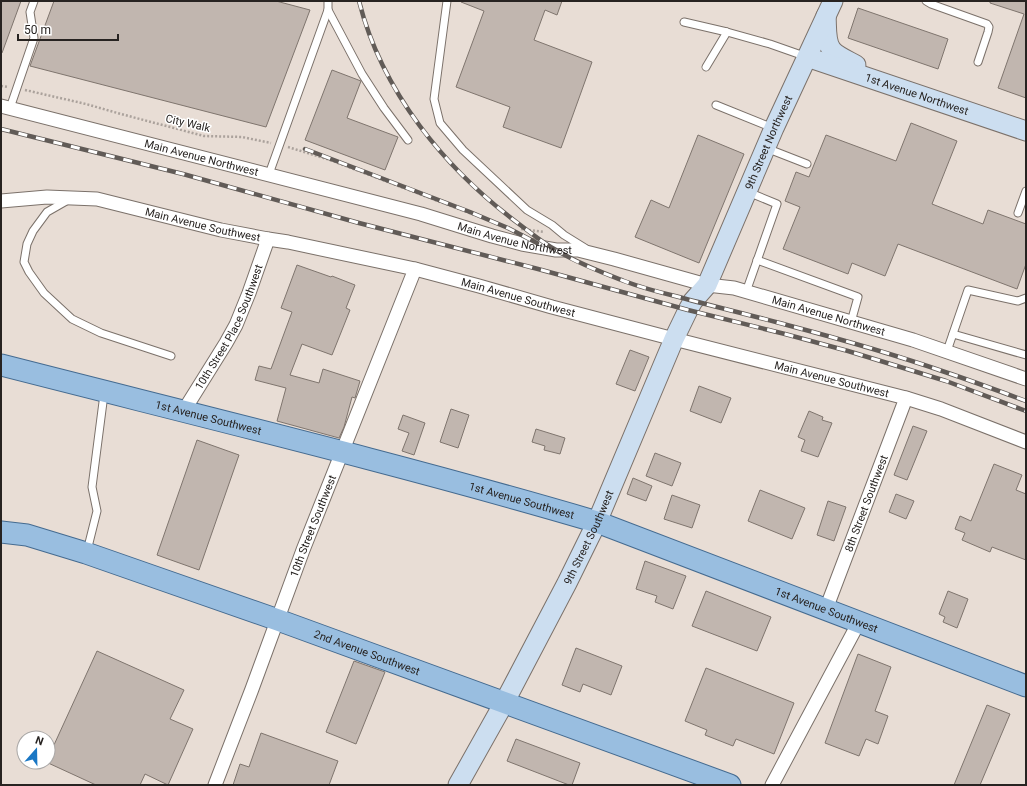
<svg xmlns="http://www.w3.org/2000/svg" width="1027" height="786" viewBox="0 0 1027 786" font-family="Roboto,sans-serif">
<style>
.building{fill:#c1b6af;stroke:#7f756e}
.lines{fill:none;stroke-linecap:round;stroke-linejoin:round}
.lane-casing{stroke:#7b716a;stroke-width:9}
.street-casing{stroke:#7b716a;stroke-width:15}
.secondary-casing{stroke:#7b716a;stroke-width:21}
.primary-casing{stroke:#456b90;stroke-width:23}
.path{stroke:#aba29c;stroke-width:2.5;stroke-dasharray:2 2;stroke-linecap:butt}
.lane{stroke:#fff;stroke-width:7}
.street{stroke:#fff;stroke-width:13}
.secondary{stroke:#ccdef0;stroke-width:19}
.primary{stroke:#99bee0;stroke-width:21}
.rail-casing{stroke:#615b57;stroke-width:4.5}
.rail{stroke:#fff;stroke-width:3;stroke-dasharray:9;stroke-linecap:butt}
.labels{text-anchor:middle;stroke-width:3;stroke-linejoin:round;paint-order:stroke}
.street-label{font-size:11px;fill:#272321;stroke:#fff}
</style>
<rect width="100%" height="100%" fill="#e8ddd5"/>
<g class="building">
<polygon points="1,1 21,1 2,53 1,52"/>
<polygon points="54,1 276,1 310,10 266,127 30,66"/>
<polygon points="461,1 562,1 557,15 545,10 534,40 592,62 561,148 503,127 510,107 456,87 484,11 461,2"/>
<polygon points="990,1 1026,1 1026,98 998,88 1024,14 990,3"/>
<polygon points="858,8 948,39 938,69 848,38"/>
<polygon points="332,70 361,81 347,118 398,137 385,170 305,140"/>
<polygon points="911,123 957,141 932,204 983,224 988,210 1026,224 1026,264 1017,289 898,244 885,276 852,263 848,274 783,249 800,207 785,201 796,172 809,177 826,135 896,161"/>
<polygon points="698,135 744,154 699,263 635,237 651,200 669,208"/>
<polygon points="297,265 331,277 332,276 355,285 346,308 350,310 332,355 302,344 290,375 319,383 323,369 360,381 355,398 352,397 344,427 339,438 277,421 286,388 255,380 259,366 271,369 292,312 281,308"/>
<polygon points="630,350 649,357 635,391 616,384"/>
<polygon points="699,386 731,398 721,423 690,411"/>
<polygon points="451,409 469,415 458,448 440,442"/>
<polygon points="809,411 823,417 822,420 832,423 818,457 801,451 805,440 798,437"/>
<polygon points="403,415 425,423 414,455 402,451 409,433 398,429"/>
<polygon points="913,426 927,431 907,480 894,475"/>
<polygon points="536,429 565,438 560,454 544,450 545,446 532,442"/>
<polygon points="197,440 239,455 199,570 157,555"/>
<polygon points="655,453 681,463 672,486 646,476"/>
<polygon points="994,464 1022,475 1016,490 1026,494 1026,560 992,547 990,552 962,540 965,533 955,529 960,516 971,521"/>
<polygon points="633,478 652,486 646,501 627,494"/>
<polygon points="760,490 805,508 792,539 748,521"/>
<polygon points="896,494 914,501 906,519 889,512"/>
<polygon points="672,495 700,505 692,528 664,519"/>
<polygon points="828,501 846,507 834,541 817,535"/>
<polygon points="645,561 686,576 673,609 655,602 657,596 636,589"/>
<polygon points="706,591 771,617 757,651 692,626"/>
<polygon points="948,591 968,599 957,628 943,622 945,617 939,614"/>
<polygon points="576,648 622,666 611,695 583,684 580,692 562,685"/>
<polygon points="97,651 184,690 170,719 193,729 168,785 145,774 140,785 96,785 46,762 48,762 48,758"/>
<polygon points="858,654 891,667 875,711 888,716 878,744 866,739 859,756 825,743"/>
<polygon points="354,661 385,672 356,744 326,732"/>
<polygon points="706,668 794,703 774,754 736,739 733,746 705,735 707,730 685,721"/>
<polygon points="987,705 1010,714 980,785 954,785"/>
<polygon points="261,733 338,761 329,785 233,785 240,764 249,767"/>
<polygon points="516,739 580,763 572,785 569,785 507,761"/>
</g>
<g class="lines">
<defs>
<g id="lane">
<polyline points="447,1 434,99 440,123 463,150 527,210 552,225 564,235 585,248"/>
<polyline points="926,1 931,4 987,24 989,27 988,32 978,62"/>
<polyline points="328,10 362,74 384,108 408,140"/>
<polyline points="684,22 727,32 770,44 807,57"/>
<polyline points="706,67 727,32"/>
<polyline points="716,105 773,128"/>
<polyline points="10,108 34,38 30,12 34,1"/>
<polyline points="766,148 807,164"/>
<polyline points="269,174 328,10 328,1"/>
<polyline points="68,200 47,212 33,231 27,244 24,262 29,272 44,293 72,319 101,333 171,356"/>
<polyline points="1018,213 1026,191"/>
<polyline points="757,260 858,297 851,322"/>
<polyline points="746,292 777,204 748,192"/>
<polyline points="953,334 1026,355"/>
<polyline points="947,351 968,290 1018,301 1026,298"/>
<polyline points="87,551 97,511 92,487 103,402 105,394"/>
</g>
<g id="street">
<path id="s1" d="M1 106 421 214 492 236 522 244 556 250H578L614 259 707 285 734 288 913 340 1026 379"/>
<path id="s2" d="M1 201 47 197 97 199 221 230 268 239 288 242 415 269 479 286 552 307 674 339 906 398 941 409 1026 442"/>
<path id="s3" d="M183 412 226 343 236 325 249 293 268 239"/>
<path id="s4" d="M826 609 906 398"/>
<path id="s5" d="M215 785 252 689 303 550 415 269"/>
<polyline points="772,785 859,622"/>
</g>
<g id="secondary">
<path d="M826 16C827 26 825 42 832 50 837 56 849 61 856 65"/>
<path id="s6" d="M807 57 1026 131"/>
<path id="s7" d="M458 785 504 703 567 583 597 522 674 339 688 310 693 301 707 285 774 128 833 1"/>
</g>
<g id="primary">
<path id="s8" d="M1 365C200 416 400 464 597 522L1026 686"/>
<path id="s9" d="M1 532 27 535 86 553 278 620 730 785"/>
</g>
</defs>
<use href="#lane" class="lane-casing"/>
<use href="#street" class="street-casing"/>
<use href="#secondary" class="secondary-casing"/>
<use href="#primary" class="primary-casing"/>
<g class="path">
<polyline points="1,86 8,87"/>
<polyline points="25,90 86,104 121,114 204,136 242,137 271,143"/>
<polyline points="288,147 330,160 480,217"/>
<polyline points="521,229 544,232"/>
</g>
<use href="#lane" class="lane"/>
<use href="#street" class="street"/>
<use href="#secondary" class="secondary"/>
<use href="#primary" class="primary"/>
<defs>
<g id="rail">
<path d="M359 1C382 92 445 169 519 224 531 233 543 243 556 250 577 263 601 272 624 281 640 287 658 292 675 296 712 306 750 315 787 325 840 339 893 354 945 372 972 381 999 391 1026 401"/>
<polyline points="1,129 183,174 359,223 538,269 688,310 785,334 848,351 946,381 1026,411"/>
<polyline points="305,149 470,212 508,228 537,243"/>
</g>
</defs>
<use href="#rail" class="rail-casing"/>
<use href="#rail" class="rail"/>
</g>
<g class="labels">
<g class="street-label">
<text dy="4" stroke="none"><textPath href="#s6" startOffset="116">1st Avenue Northwest</textPath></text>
<text transform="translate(188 123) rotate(13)" y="4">City Walk</text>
<text dy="4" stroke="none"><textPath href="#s7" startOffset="715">9th Street Northwest</textPath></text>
<text dy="4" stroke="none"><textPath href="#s1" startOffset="207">Main Avenue Northwest</textPath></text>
<text dy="4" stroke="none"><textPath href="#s2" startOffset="205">Main Avenue Southwest</textPath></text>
<text dy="4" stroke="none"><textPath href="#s1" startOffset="531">Main Avenue Northwest</textPath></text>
<text dy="4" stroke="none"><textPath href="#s2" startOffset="529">Main Avenue Southwest</textPath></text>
<text dy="4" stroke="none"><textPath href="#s1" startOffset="855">Main Avenue Northwest</textPath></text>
<text dy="4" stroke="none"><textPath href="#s3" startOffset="97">10th Street Place Southwest</textPath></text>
<text dy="4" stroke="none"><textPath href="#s2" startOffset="853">Main Avenue Southwest</textPath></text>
<text dy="4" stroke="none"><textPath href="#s8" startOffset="214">1st Avenue Southwest</textPath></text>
<text dy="4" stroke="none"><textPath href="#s8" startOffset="538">1st Avenue Southwest</textPath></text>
<text dy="4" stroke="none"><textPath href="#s4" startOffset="113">8th Street Southwest</textPath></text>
<text dy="4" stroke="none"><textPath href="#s5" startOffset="277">10th Street Southwest</textPath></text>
<text dy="4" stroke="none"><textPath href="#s7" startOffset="280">9th Street Southwest</textPath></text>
<text dy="4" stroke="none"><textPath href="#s8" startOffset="862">1st Avenue Southwest</textPath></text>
<text dy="4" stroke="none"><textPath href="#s9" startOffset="386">2nd Avenue Southwest</textPath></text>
</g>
</g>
<rect width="1027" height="786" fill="none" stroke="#272321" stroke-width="4"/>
<g transform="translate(36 750) rotate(20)"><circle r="19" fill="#ffffff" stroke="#a9a7a6"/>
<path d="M0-3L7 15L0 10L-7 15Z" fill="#1a77c4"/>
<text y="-6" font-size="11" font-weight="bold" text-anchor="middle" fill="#272321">N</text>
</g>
<path d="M18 34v6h100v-6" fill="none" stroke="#272321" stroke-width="2"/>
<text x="24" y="34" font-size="12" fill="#272321" stroke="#ffffff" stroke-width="3" paint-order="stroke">50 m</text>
</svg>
